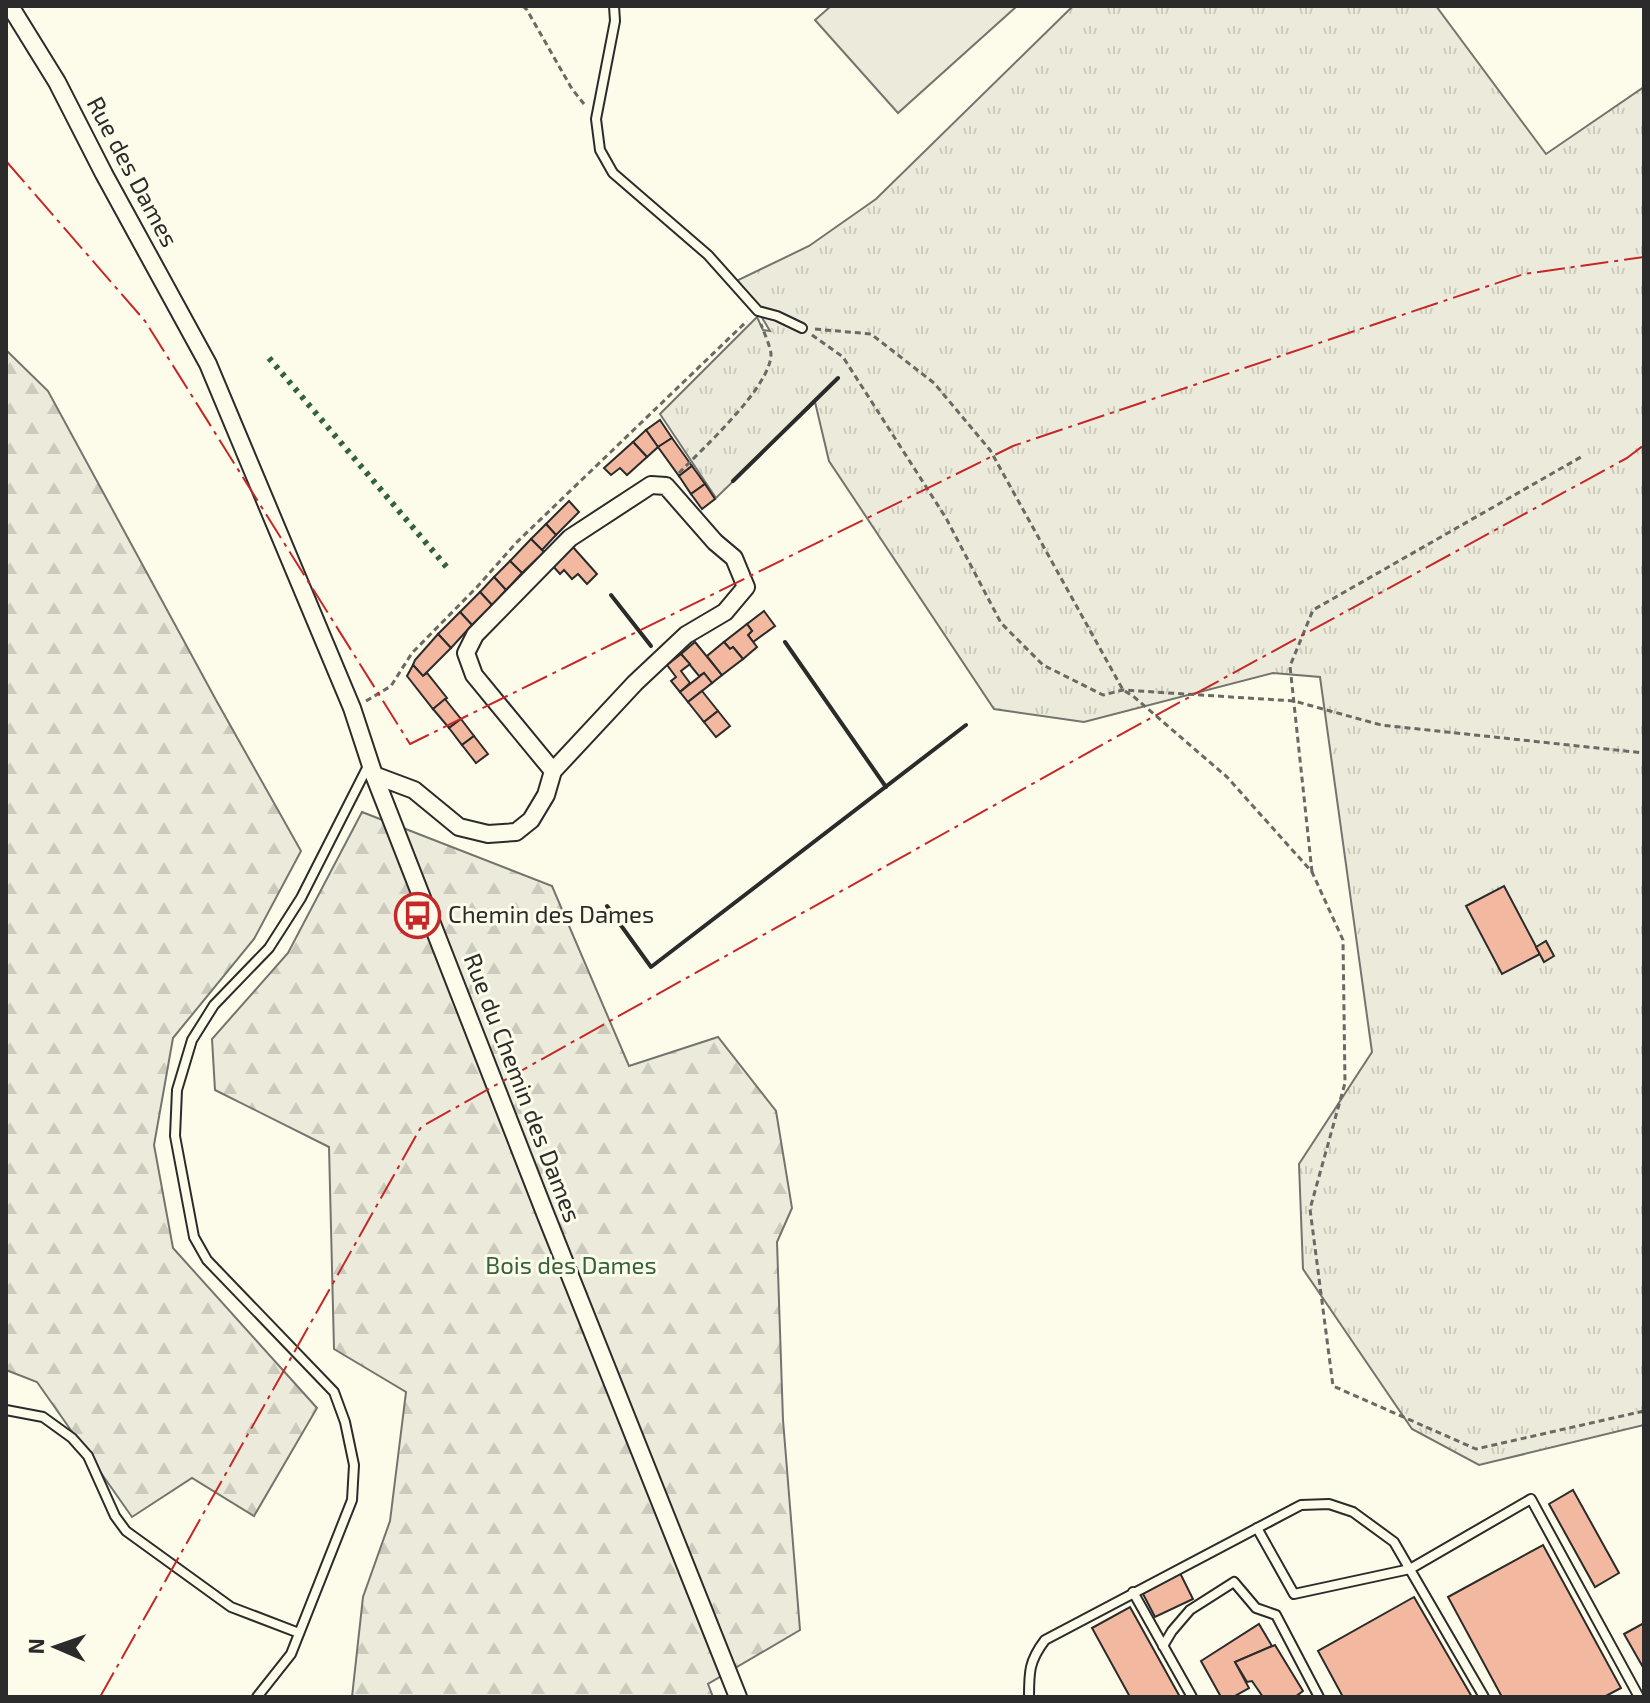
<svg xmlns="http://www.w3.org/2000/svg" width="1650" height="1703" viewBox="0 0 1650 1703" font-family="'Exo 2',sans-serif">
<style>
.grass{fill:url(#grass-tufts);stroke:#74746e;stroke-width:2}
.forest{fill:url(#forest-firs);stroke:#74746e;stroke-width:2}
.garden{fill:#ecebdb;stroke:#74746e;stroke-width:2}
.building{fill:#f2b8a0;stroke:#2b2b2b;stroke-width:2}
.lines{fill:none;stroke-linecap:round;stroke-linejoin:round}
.service-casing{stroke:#2b2b2b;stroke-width:12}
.minor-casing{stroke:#2b2b2b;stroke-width:20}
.path{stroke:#6a6964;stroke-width:3;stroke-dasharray:6 4;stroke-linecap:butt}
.service{stroke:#fdfbea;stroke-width:8}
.minor{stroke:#fdfbea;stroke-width:16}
.hedge{stroke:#34623c;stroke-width:6;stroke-dasharray:4 6;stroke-linecap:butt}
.wall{stroke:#2b2b2b;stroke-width:4}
.power{stroke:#c62828;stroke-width:2;stroke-dasharray:28 6 4 6;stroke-linecap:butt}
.labels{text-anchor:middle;stroke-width:6;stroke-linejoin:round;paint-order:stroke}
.street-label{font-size:24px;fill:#2b2b2b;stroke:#fdfbea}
.poi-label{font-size:24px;fill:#2b2b2b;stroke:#fdfbea;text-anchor:start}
.park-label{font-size:24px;fill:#34623c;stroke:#fdfbea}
</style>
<defs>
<pattern id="grass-tufts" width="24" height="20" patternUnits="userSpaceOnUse" patternTransform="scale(2)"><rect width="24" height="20" fill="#ecebdb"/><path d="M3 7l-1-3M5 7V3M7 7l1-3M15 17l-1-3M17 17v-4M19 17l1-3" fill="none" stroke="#cbcabc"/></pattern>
<pattern id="forest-firs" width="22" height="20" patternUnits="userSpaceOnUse" patternTransform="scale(2)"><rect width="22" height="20" fill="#ecebdb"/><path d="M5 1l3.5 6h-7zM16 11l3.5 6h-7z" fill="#cbcabc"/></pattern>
</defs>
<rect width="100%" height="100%" fill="#fdfbea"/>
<polygon class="grass" points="1073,6 1436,6 1546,154 1644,87 1644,1425 1479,1465 1412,1429 1303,1269 1299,1164 1372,1052 1320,677 1273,673 1084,722 994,709 829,461 815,402 716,498 660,414 757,317 763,330 770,331 758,311 732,283 809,246 876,199"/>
<g class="forest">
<polygon points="6,350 48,391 216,700 301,851 254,939 173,1038 154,1145 173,1248 317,1408 254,1516 192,1478 132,1517 37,1382 6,1370"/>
<polygon points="362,812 552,886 629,1066 718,1037 776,1111 792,1208 777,1242 783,1420 800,1630 708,1684 713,1697 352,1697 363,1597 390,1521 406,1392 334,1349 329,1147 215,1090 212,1039 288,953"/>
</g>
<polygon class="garden" points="831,6 1017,6 898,113 815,20"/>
<g class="building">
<polygon points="660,420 672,438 658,447 646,430"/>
<polygon points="646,430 658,447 647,457 633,442"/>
<polygon points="672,438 692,466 679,476 658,447"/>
<polygon points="633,442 647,457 627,475 620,468 611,475 604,468"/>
<polygon points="692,466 705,484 691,494 679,476"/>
<polygon points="705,484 715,499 702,509 691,494"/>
<polygon points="569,501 579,512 556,535 546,524"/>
<polygon points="546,524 556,535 542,550 531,539"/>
<polygon points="531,539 544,552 522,573 510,561"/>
<polygon points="572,546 597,574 587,584 578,574 572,579 564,570 560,574 552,565"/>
<polygon points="510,561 522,573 506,590 494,577"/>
<polygon points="494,577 506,590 492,605 480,592"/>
<polygon points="480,592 492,605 472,625 460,612"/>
<polygon points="764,611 775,626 753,642 748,635 752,631 747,624"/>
<polygon points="460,612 472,625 451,648 438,634"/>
<polygon points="747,624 752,631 748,635 757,647 743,659 733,647 730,649 724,642"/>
<polygon points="438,634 451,648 423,676 413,665 415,660"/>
<polygon points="695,642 722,675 712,683 704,673 699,676 681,654"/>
<polygon points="724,642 730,649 733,647 743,659 722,675 707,656"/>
<polygon points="681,654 690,664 681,671 690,683 680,692 671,681 676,677 667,665"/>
<polygon points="413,665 423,676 427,673 447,698 433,709 407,676"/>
<polygon points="704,673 712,683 688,702 680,692"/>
<polygon points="702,691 718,711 704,722 688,702"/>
<polygon points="445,699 461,719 449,728 433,709"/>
<polygon points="718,711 730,726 716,737 704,722"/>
<polygon points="461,719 474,736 462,745 449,728"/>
<polygon points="474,736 488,754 476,763 462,745"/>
<polygon points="1504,886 1540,954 1502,974 1466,906"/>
<polygon points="1546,941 1554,956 1544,962 1536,947"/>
<polygon points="1573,1490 1619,1573 1595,1587 1549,1504"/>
<polygon points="1543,1545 1621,1688 1604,1697 1502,1697 1448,1597"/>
<polygon points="1180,1573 1193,1599 1155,1617 1142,1592"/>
<polygon points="1414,1597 1472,1697 1343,1697 1318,1651"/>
<polygon points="1130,1607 1180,1697 1130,1697 1092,1628"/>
<polygon points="1644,1623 1644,1669 1624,1634"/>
<polygon points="1259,1624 1272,1646 1235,1662 1249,1688 1233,1697 1221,1697 1201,1661"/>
<polygon points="1275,1645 1303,1691 1295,1697 1263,1697 1252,1681 1247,1682 1235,1662"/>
</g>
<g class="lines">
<defs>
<g id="service">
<polyline points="614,6 615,21 596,119 600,150 613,173 708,255 758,311 777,316 802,328"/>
<polyline points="6,1410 43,1417 72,1438 88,1456 115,1516 126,1531 231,1607 299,1633"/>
<polyline points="1257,1528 1294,1594 1410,1569 1531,1499 1639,1697"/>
<polyline points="1133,1592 1192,1697"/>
<polyline points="1163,1646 1172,1631 1190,1610 1234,1582 1256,1608 1276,1615 1319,1697"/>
<polyline points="257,1697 291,1654 352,1500 354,1465 345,1422 334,1392 207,1260 194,1237 175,1136 177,1090 192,1040 214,1005 269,948 301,898 369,764"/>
<path d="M1029 1697C1029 1672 1029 1661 1045 1640L1301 1505 1329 1504 1353 1512 1394 1542 1484 1697"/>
</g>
<g id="minor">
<polyline points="10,6 57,82 104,174 208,364 352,708 374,775 545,1213 738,1697"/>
<polyline points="374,775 414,790 459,827 488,834 516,832 531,820 546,795 553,771 635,683 686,635 725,612 746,587 734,558 715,542 666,486 651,485 570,538 475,635 466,653 474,675 553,771"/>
</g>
</defs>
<use href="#service" class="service-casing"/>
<use href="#minor" class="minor-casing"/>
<g class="path">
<polyline points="523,6 527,10 572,89 584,104"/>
<polyline points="815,329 871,334 934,383 990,450 1123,690 1133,696 1227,777 1312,872 1343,940 1345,1083 1310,1209 1333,1386 1476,1449 1644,1411"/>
<polyline points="812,335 843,357 946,518 1001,623 1043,665 1103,695 1123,690 1294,701 1381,725 1644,753"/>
<path d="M679 473C702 449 771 387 771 354 770 345 764 333 761 324"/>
<polyline points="366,701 391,686 412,653 477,587 516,543 747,321"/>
<polyline points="1312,872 1290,666 1313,610 1581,457"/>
</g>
<use href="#service" class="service"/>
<use href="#minor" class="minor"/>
<polyline class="hedge" points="269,358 450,571"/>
<g class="wall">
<polyline points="733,481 838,378"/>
<polyline points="611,595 651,646"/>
<polyline points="785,642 886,787"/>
<polyline points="607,906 651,967 966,725"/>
</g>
<g class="power">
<polyline points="6,161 145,321 410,744 1013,446 1524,274 1644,257"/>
<polyline points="100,1697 421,1127 1107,742 1627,458 1644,445"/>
</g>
</g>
<defs>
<symbol id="bus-ring" viewBox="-11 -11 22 22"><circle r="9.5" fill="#fdfbea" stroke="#c62828" stroke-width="1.5"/><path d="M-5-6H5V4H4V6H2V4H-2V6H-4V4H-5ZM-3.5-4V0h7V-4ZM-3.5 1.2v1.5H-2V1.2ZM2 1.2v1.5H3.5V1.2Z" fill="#c62828"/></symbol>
</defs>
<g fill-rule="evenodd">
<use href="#bus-ring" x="392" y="890" width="51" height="51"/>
</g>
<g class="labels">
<g class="street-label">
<text transform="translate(132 172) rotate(62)" y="8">Rue des Dames</text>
<text transform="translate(522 1088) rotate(69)" y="8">Rue du Chemin des Dames</text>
</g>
<g class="poi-label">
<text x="448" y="923">Chemin des Dames</text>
</g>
<g class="park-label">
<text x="571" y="1274">Bois des Dames</text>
</g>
</g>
<rect width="1650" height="1703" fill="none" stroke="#2b2b2b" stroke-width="16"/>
<g transform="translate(56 1647) rotate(272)" stroke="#fdfbea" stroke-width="6" paint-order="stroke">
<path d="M0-6L14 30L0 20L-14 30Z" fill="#2b2b2b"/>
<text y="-12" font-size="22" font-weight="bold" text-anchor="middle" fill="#2b2b2b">N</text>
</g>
</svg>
